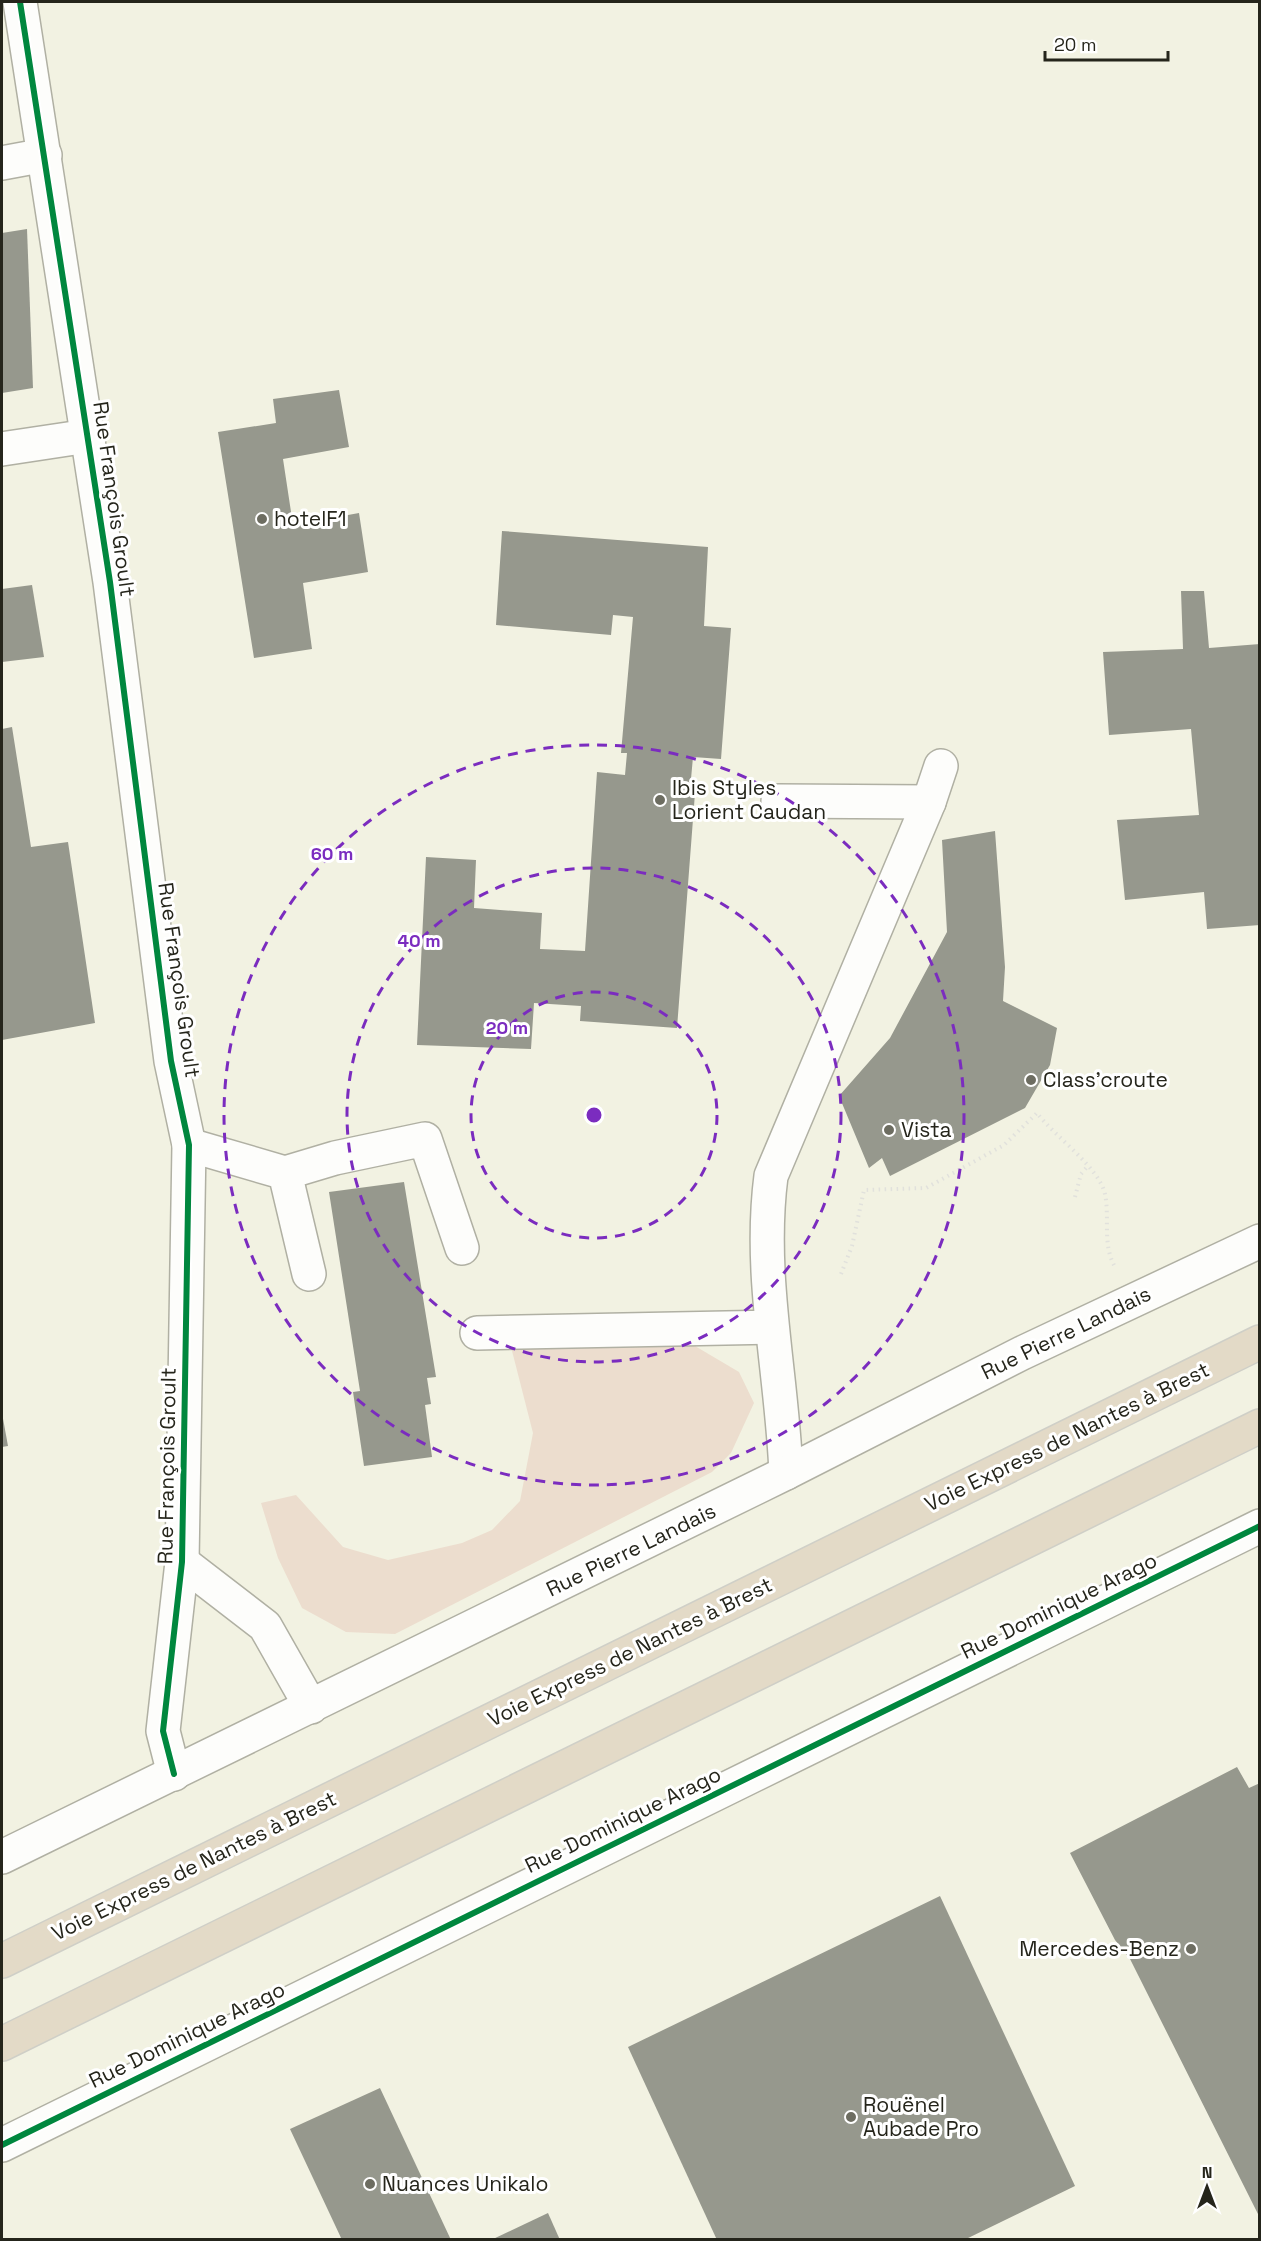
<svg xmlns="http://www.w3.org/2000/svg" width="1261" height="2241" viewBox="0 0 1261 2241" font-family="'Space Grotesk',sans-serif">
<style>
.green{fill:#ecddce}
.building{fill:#96988d}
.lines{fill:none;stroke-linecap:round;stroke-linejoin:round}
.minor-casing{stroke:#b0b0a3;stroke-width:36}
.highway-casing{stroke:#cfcfc7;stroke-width:36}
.path{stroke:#e1e1dc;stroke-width:4;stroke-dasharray:1.5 4.5;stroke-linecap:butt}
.minor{stroke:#fdfdfb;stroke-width:33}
.highway{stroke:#e3dac7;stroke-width:33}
.cycleway-casing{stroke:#fff;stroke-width:10}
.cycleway{stroke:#00873e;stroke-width:6}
.ring{fill:none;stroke:#7b2cbf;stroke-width:3;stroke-dasharray:10 8}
.poi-dot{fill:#6d6d61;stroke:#fff;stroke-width:2}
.labels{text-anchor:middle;stroke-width:6;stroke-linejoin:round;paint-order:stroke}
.street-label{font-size:21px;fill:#25251b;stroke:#fff}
.poi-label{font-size:21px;fill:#25251b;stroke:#fff;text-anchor:start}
.centre{fill:#7b2cbf;stroke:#fff;stroke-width:3}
.ring-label{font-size:18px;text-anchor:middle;font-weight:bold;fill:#7b2cbf;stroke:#fff;stroke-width:6;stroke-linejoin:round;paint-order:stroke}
</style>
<rect width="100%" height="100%" fill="#f2f2e2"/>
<polygon class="green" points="510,1343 695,1346 739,1372 754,1403 731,1453 712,1472 395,1634 346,1632 302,1608 278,1558 261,1503 296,1495 343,1547 388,1560 462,1543 492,1530 520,1501 533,1433"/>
<g class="building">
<polygon points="27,229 33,388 2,393 2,233"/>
<polygon points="339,390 349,447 283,459 293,525 359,513 368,572 303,583 312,649 254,658 218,432 276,423 273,399"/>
<polygon points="502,531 708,547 704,626 731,628 721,759 693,757 691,779 696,780 677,1028 580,1021 581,1006 534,1003 531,1049 417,1045 426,857 476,860 474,908 542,913 540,949 585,951 597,772 625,775 627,753 621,753 633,617 613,615 611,635 496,625"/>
<polygon points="32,585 44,657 2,662 2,589"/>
<polygon points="1181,591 1204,591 1209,648 1260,644 1260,925 1207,929 1204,892 1125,900 1117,820 1199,815 1191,729 1109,735 1103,652 1183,649"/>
<polygon points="12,727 31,847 68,842 95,1023 2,1040 2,729"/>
<polygon points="995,831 1005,967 1003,1001 1057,1028 1050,1065 1025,1108 890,1176 882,1158 869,1168 839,1096 890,1038 947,932 942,840"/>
<polygon points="404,1182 436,1377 427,1378 431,1404 425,1405 432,1457 364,1466 353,1392 360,1391 329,1192"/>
<polygon points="2,1413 8,1446 2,1447"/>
<polygon points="1237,1767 1249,1788 1260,1783 1260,2218 1130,1959 1115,1940 1070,1853"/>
<polygon points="940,1896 1075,2186 964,2240 717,2240 628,2047"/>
<polygon points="380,2088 451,2240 342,2240 290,2129"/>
<polygon points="548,2213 560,2240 491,2240"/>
</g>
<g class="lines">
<defs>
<g id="minor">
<polyline points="20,2 110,582 171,1061 189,1145 182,1562 163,1731 174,1774"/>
<polyline points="2,163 45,155"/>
<polyline points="2,449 88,436"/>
<polyline points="778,801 929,802"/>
<polyline points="189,1145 285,1173 309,1274"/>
<polyline points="285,1173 335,1158 425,1139 462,1248"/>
<polyline points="477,1333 771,1327"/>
<path d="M786 1473C782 1373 758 1276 771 1176L929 802 941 766"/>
<polyline points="182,1562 265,1626 311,1707"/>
<polyline points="2,1857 786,1473 1022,1353 1260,1241"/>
<polyline points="2,2145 1260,1526"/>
</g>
<g id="highway">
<polyline points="2,1961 1260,1342"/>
<polyline points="2,2044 1260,1426"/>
</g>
</defs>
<use href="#minor" class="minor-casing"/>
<use href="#highway" class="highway-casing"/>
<g class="path">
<polyline points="1075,1197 1081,1174 1087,1167"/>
<path d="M841 1274 852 1246 864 1190 926 1188 1004 1145 1037 1113C1054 1136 1099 1167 1105 1194 1110 1219 1102 1244 1115 1267"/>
</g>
<use href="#minor" class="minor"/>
<use href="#highway" class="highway"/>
<defs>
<g id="cycleway">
<polyline points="20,2 110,582 171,1061 189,1145 182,1562 163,1731 174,1774"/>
<polyline points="2,2145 1260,1526"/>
</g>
</defs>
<use href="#cycleway" class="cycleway-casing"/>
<use href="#cycleway" class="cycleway"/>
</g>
<g class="ring">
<circle cx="594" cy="1115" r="123"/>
<circle cx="594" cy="1115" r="247"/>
<circle cx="594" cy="1115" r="370"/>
</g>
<g class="poi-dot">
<circle cx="262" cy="519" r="6"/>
<circle cx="660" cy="800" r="6"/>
<circle cx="1031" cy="1080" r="6"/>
<circle cx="889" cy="1130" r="6"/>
<circle cx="1191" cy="1949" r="6"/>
<circle cx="851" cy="2117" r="6"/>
<circle cx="370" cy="2184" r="6"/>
</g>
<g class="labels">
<g class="street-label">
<text transform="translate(114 499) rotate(82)" y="7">Rue François Groult</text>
<text transform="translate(179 980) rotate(82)" y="7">Rue François Groult</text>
<text transform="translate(1066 1333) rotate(-26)" y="7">Rue Pierre Landais</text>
<text transform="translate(1067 1437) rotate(-26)" y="7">Voie Express de Nantes à Brest</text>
<text transform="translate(167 1466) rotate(-89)" y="7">Rue François Groult</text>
<text transform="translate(631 1550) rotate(-26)" y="7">Rue Pierre Landais</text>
<text transform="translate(1059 1606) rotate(-26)" y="7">Rue Dominique Arago</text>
<text transform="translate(630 1652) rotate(-26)" y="7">Voie Express de Nantes à Brest</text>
<text transform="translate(623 1820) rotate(-26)" y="7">Rue Dominique Arago</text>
<text transform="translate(194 1866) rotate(-26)" y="7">Voie Express de Nantes à Brest</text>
<text transform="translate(187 2035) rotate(-26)" y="7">Rue Dominique Arago</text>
</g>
<g class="poi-label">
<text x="274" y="526">hotelF1</text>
<text x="672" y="795">Ibis Styles<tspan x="672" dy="24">Lorient Caudan</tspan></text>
<text x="1043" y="1087">Class'croute</text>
<text x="901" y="1137">Vista</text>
<text x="1179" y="1956" text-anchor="end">Mercedes-Benz</text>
<text x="863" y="2112">Rouënel<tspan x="863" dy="24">Aubade Pro</tspan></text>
<text x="382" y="2191">Nuances Unikalo</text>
</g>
</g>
<circle cx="594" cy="1115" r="9" class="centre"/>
<g class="ring-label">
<text x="332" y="860">60 m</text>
<text x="419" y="947">40 m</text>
<text x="507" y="1034">20 m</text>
</g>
<rect width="1261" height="2241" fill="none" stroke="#25251b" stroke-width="6"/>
<g transform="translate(1207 2187)" stroke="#ffffff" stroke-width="4.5" paint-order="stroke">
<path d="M0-4.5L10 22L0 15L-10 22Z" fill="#25251b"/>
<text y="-9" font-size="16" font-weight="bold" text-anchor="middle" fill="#25251b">N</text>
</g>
<path d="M1045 51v9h123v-9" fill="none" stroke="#25251b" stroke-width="3"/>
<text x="1054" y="51" font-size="18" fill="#25251b" stroke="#ffffff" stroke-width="4.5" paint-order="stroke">20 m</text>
</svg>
